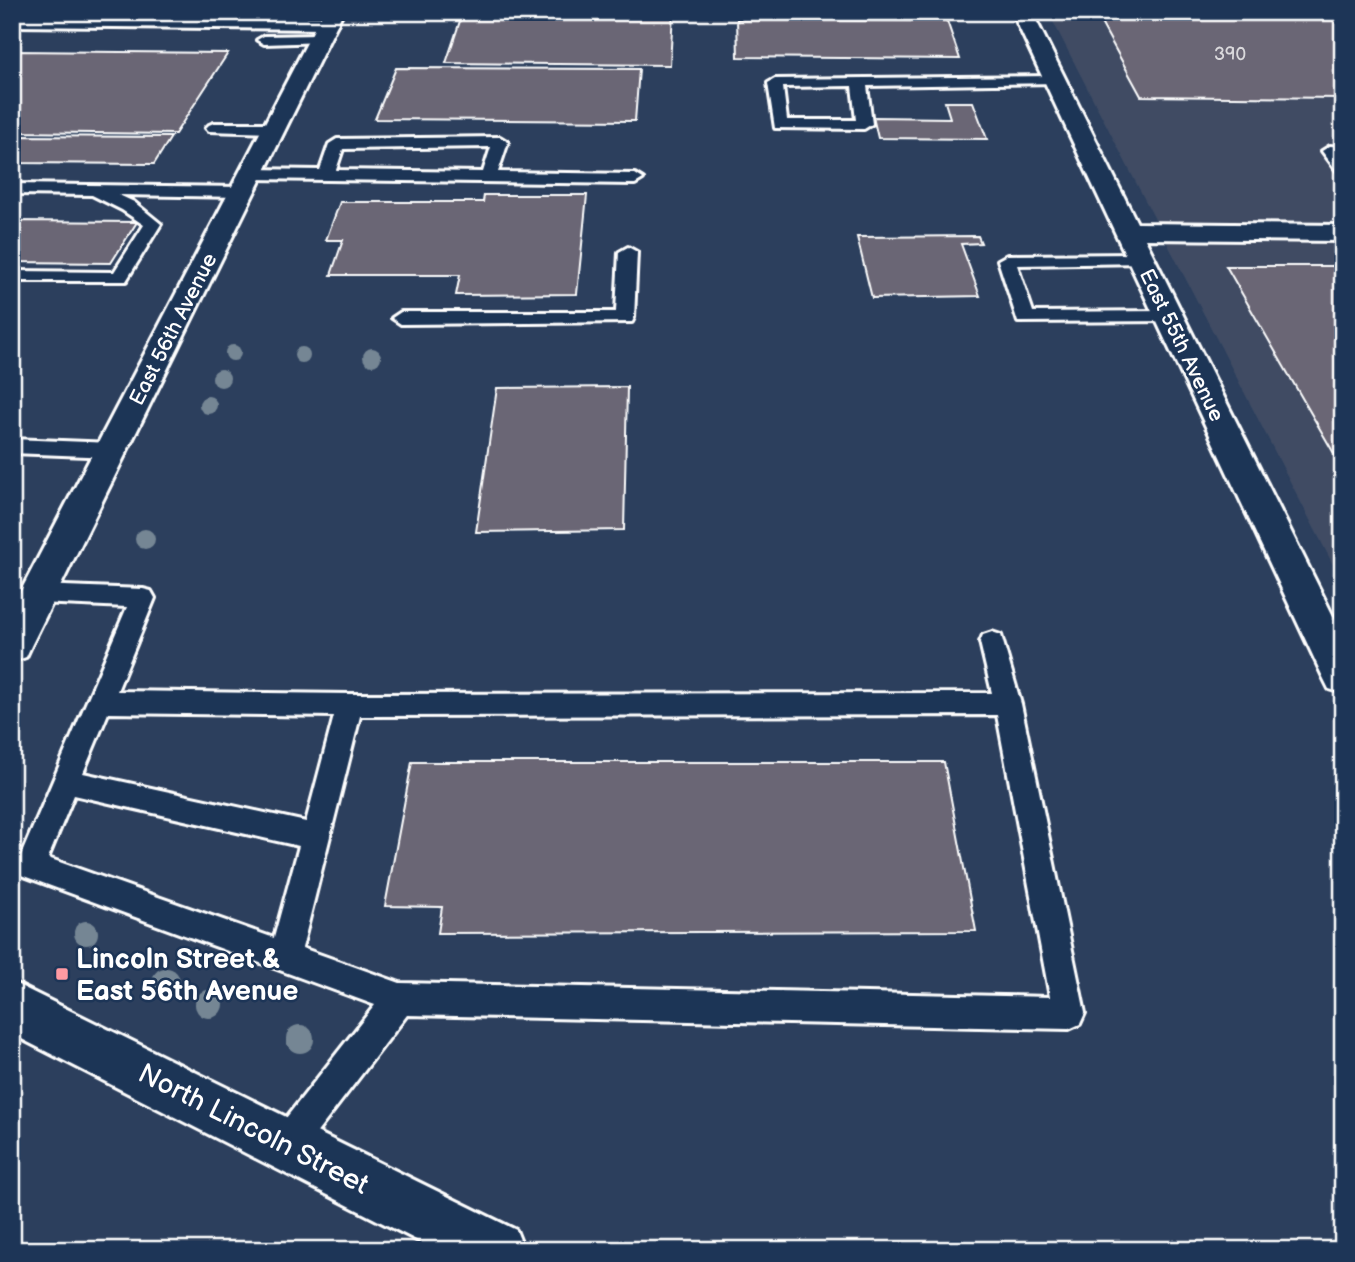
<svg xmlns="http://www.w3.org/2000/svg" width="1355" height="1262" viewBox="0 0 1355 1262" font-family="'Balsamiq Sans',sans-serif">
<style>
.built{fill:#3f4b64}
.building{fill:#6a6675;stroke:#fff;stroke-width:2}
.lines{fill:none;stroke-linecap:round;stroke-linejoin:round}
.service-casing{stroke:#fff;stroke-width:6}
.minor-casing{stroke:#fff;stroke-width:6}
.tertiary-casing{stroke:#fff;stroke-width:6}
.service{fill:#1d3557;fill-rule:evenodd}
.minor{fill:#1d3557;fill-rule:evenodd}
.tertiary{fill:#1d3557;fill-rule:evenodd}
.tree{fill:#758694}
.poi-dot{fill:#ff9aa2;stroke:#1d3557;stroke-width:2.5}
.labels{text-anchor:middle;stroke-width:5;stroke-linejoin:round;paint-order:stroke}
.far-number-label{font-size:18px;fill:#dad9dc}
.far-street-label{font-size:21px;fill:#fff;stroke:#1d3557}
.near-poi-label{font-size:28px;font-weight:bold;fill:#fff;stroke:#1d3557;text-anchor:start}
.near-street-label{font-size:28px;fill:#fff;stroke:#1d3557}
</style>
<rect width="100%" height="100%" fill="#2c3f5d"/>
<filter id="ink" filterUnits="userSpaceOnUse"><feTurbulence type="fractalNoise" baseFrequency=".0143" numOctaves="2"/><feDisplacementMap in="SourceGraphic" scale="14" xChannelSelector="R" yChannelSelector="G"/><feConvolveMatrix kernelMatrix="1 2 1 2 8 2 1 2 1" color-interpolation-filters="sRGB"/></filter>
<g filter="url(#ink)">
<polygon class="built" points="1048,12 1343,12 1343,584"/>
<g class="building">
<polygon points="463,12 673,12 670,65 446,63"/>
<polygon points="1095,12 1343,12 1343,98 1141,96"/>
<polygon points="737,19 947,21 960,59 738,57"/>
<polygon points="12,51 228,53 175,134 12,132"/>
<polygon points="396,68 639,69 635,121 375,119"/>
<polygon points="945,102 973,102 987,139 878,138 873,117 950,118"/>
<polygon points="12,136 171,137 154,164 12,163"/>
<polygon points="484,195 587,195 577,294 456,295 460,275 331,275 343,240 326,240 340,202 483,202"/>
<polygon points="12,221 137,222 111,263 12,262"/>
<polygon points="978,236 981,243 961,244 980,296 872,298 857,237"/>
<polygon points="1226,266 1343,266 1343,469"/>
<polygon points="627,387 624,530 476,532 497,388"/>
<polygon points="412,762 944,762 976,931 438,933 442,907 385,906"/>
</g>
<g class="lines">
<defs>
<g id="service">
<polygon points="320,35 325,36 325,42 264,44 257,40 264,36"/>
<path d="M1054 76 1059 77V83L867 86 872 124 864 129 775 128 768 83 775 79ZM852 86 856 120H787L783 87Z"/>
<polygon points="214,123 274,123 282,128 274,133 209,131 206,128 209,125"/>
<path d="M500 137 508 142 498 172 635 174 643 179 635 184 251 179 243 174 251 169 320 170 329 144 337 139ZM491 147 483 172 336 170 343 149Z"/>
<polygon points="1330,146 1343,147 1343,173 1337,171 1322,151"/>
<polygon points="12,184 242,187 250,192 242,197 119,195 134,202 161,224 126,281 12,281 12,271 114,272 144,225 122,210 92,195 12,194"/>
<polygon points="628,247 637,252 634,318 632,322 401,324 392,318 401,312 616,312 619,252"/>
<polygon points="1141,254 1147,255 1150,259 1147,263 1017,265 1033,312 1169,311 1176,313 1178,317 1176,321 1018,322 998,260 1007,255"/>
<polygon points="12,439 112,443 119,445 123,450 119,455 112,457 12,453"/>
<path d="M38 585 143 589 151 591 155 598 117 691 350 694 992 693 980 642 983 635 992 632 1001 635 1021 704 1085 1013 1080 1024 1069 1029 407 1015 299 1156 287 1161 275 1156 270 1144 275 1132 375 1005 21 875 17 865 127 607 38 603 30 601 26 594 30 587ZM108 713 334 716 306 822 83 773ZM997 715 1050 997 400 983 302 948 360 716ZM74 795 299 846 274 938 48 858Z"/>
</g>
<g id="minor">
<polygon points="1012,12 1032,12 1137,223 1343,225 1343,241 1145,239 1343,636 1343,693 1329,689 1323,677"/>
<polygon points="12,14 328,17 335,19 338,23 335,27 328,29 12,26"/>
</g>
<g id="tertiary">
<polygon points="323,12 343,12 31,646 26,657 12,662 12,608"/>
<polygon points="12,982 516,1230 524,1250 436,1250 12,1034"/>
</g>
</defs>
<use href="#service" class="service-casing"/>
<use href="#minor" class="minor-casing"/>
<use href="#tertiary" class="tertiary-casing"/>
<use href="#service" class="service"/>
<use href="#minor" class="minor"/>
<use href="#tertiary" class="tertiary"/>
</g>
<g class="tree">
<circle cx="233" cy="353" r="8"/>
<circle cx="302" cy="355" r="8"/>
<circle cx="372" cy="357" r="9"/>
<circle cx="221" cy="378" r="9"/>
<circle cx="208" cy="405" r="9"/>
<circle cx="145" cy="539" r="10"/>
<circle cx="86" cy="933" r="12"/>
<circle cx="166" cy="982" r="14"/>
<circle cx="209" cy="1004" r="14"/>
<circle cx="300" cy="1039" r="14"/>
</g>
</g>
<rect class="poi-dot" x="55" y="967" width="14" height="14" rx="3.5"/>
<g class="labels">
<g class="far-number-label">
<text x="1230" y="60">390</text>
</g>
<g class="far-street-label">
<text transform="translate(173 329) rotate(-63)" y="7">East 56th Avenue</text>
<text transform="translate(1182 345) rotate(64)" y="7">East 55th Avenue</text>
</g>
<g class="near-poi-label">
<text x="76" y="968">Lincoln Street &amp;<tspan x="76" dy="32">East 56th Avenue</tspan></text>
</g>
<g class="near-street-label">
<text transform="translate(254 1128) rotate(27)" y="10">North Lincoln Street</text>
</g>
</g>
<rect width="1355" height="1262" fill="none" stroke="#1d3557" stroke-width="42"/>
<rect x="21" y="21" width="1313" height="1220" fill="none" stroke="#fff" stroke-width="2.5" filter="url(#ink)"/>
</svg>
